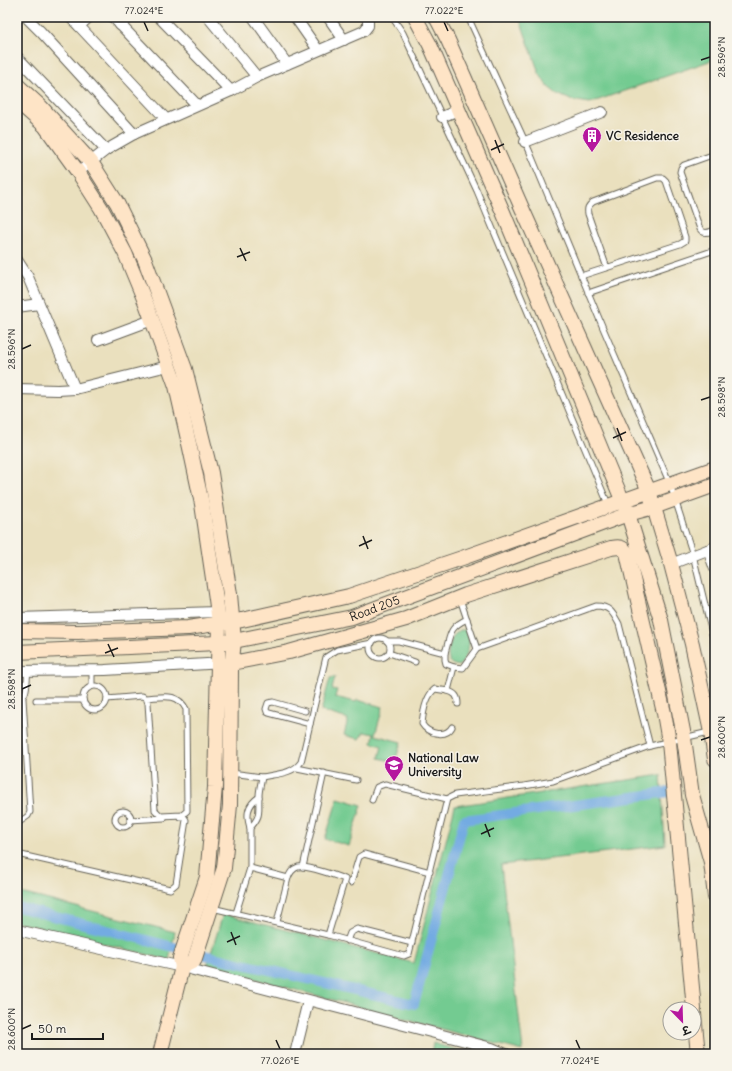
<svg xmlns="http://www.w3.org/2000/svg" width="732" height="1071" viewBox="0 0 732 1071" font-family="Delius,'Playpen Sans Deva',sans-serif">
<style>
.green{fill:#73cb91;stroke:#487456}
.lines{fill:none;stroke-linecap:round;stroke-linejoin:round}
.canal{stroke:#73abe2;stroke-width:10}
.lane-casing{stroke:#646155;stroke-width:7}
.street-casing{stroke:#646155;stroke-width:12}
.secondary-casing{stroke:#646155;stroke-width:16}
.lane{stroke:#fff;stroke-width:5}
.street{stroke:#fff;stroke-width:10}
.secondary{stroke:#fee4c6;stroke-width:14}
.ticks{fill:none;stroke:#1c1c1c;stroke-width:1.5}
.labels{text-anchor:middle;stroke-width:3;stroke-linejoin:round;paint-order:stroke}
.poi-label{font-size:12px;font-weight:bold;fill:#1c1c1c;stroke:#f7f3e8;text-anchor:start}
.street-label{font-size:12px;fill:#1c1c1c;stroke:#f7f3e8}
.neatline{fill:none;stroke:#1c1c1c;stroke-width:1.5}
.ticks-label{font-size:10px;text-anchor:middle;fill:#1c1c1c}
</style>
<rect width="100%" height="100%" fill="#f7f3e8"/>
<filter id="ink" filterUnits="userSpaceOnUse"><feTurbulence type="fractalNoise" baseFrequency=".025" numOctaves="2"/><feDisplacementMap in="SourceGraphic" scale="8" xChannelSelector="R" yChannelSelector="G"/><feConvolveMatrix kernelMatrix="1 2 1 2 8 2 1 2 1" color-interpolation-filters="sRGB"/></filter>
<filter id="wash" filterUnits="userSpaceOnUse"><feTurbulence type="fractalNoise" baseFrequency=".012" numOctaves="4" result="noise"/><feDisplacementMap in="SourceGraphic" scale="16" xChannelSelector="R" yChannelSelector="G"/><feGaussianBlur stdDeviation="0.9" result="paint"/><feColorMatrix in="noise" values="0 0 0 0 0 0 0 0 0 0 0 0 0 0 0 0 0 1.4 0 .05"/><feComposite in="paint" operator="in"/></filter>
<g filter="url(#wash)">
<rect width="100%" height="100%" fill="#eae0be"/>
<g class="green">
<polygon points="519,17 715,17 715,59 590,103 571,100 557,94 547,86 539,73"/>
<path d="M460 630H466C473 641 467 658 459 666 456 665 454 665 452 664 445 660 449 643 453 637 454 634 458 632 460 630Z"/>
<polygon points="335,677 332,689 337,690 335,697 356,702 357,700 383,707 375,735 401,742 395,762 379,758 382,746 372,743 374,734 364,732 359,739 344,735 348,719 321,711 330,678"/>
<polygon points="661,775 665,845 501,865 523,1051 207,966 223,914 414,963 455,806"/>
<polygon points="338,798 362,805 349,846 325,839"/>
<polygon points="17,892 175,932 169,960 17,922"/>
<polygon points="433,1043 470,1054 431,1054"/>
</g>
<g class="lines">
<polyline class="canal" points="17,907 209,956 414,1004 464,820 669,792"/>
</g>
</g>
<g filter="url(#ink)">
<g class="lines">
<defs>
<g id="lane">
<polyline points="392,17 403,33 477,191 608,504"/>
<polyline points="468,17 529,150 603,328 670,484 693,555 715,646"/>
<path d="M715 154 684 165 681 168 680 172 700 229C704 235 709 232 715 230"/>
<path d="M581 276 680 244 685 241V237L666 181 663 178H657L593 202C588 206 587 208 588 214L607 268"/>
<polyline points="588,293 715,250"/>
<path d="M460 599 477 649 596 606C610 606 613 613 619 624L650 746"/>
<circle cx="380" cy="648" r="10"/>
<path d="M387 641H399L445 653C451 634 448 628 467 619"/>
<polyline points="389,653 415,662"/>
<path d="M445 653V660L446 664 454 667 448 691 435 689C426 696 423 713 422 724 428 734 446 738 452 727"/>
<polyline points="454,667 463,668 477,649"/>
<polyline points="92,670 92,686"/>
<circle cx="95" cy="698" r="12"/>
<polyline points="17,686 20,684 26,683"/>
<path d="M448 691C455 693 458 696 458 704"/>
<path d="M107 699 142 696 146 698 148 703 155 810 161 816 182 815 187 811 186 709C177 692 163 697 146 698"/>
<polyline points="36,700 83,700"/>
<path d="M17 701C29 697 26 682 28 671"/>
<polyline points="305,711 273,702 268,703 266,709 267,712 269,713 310,724"/>
<polyline points="297,768 356,780"/>
<path d="M231 773 262 777C261 783 259 790 259 796 258 812 262 815 250 828V868L236 913"/>
<path d="M262 777C276 774 293 774 301 762L326 657 337 650 372 643"/>
<polyline points="372,800 377,787 385,784 447,799"/>
<circle cx="123" cy="819" r="8"/>
<polyline points="130,820 164,818"/>
<path d="M250 828C246 815 247 805 259 797"/>
<polyline points="17,836 18,823 28,816 30,812 23,699"/>
<polyline points="17,854 170,889 176,884 186,820 184,817 180,817"/>
<polyline points="303,867 324,773"/>
<path d="M250 868 288 878C290 873 292 869 298 867 307 865 336 876 345 879L328 935"/>
<polyline points="351,883 359,857 364,854 430,872"/>
<polyline points="212,908 328,935 404,956 409,954 447,799 455,795 524,786 553,781 650,746 709,732"/>
<polyline points="277,922 288,878"/>
<polyline points="347,941 350,933 357,929 412,943"/>
</g>
<g id="street">
<polyline points="26,17 41,32 134,134"/>
<polyline points="70,17 79,26"/>
<polyline points="89,17 79,26 166,119"/>
<polyline points="113,17 197,105"/>
<polyline points="159,17 231,91"/>
<polyline points="208,17 257,77"/>
<polyline points="253,17 287,64"/>
<polyline points="295,17 318,50"/>
<polyline points="328,17 344,40"/>
<polyline points="120,25 129,17"/>
<polyline points="17,57 106,150"/>
<polyline points="442,117 458,110"/>
<polyline points="525,142 602,112"/>
<polyline points="78,172 106,150 134,134 231,91 257,77 364,31 368,26 368,17"/>
<polyline points="17,260 28,277 75,389 168,366"/>
<polyline points="17,307 39,304"/>
<polyline points="98,340 152,320"/>
<polyline points="17,389 58,390 75,389"/>
<polyline points="708,550 715,569"/>
<polyline points="671,564 715,547"/>
<polyline points="17,618 218,612"/>
<polyline points="17,671 105,670 224,663"/>
<polyline points="17,930 182,967 492,1048 506,1054"/>
<polyline points="295,1054 308,1001"/>
</g>
<g id="secondary">
<polyline points="415,17 430,45 503,212 628,514 661,620 683,731 692,795 711,862 715,897"/>
<polyline points="436,17 448,40 521,206 649,491 671,564 692,644 711,732 715,759"/>
<polyline points="17,85 41,107 91,162 117,203 145,260 185,369 211,473 230,594 234,641 231,669 230,805 224,868 194,961 182,967"/>
<polyline points="17,101 45,126 78,172 101,208 125,253 147,306 176,386 190,448 202,504 216,599 219,623 215,787 207,877 180,958 182,967 160,1054"/>
<polyline points="17,631 78,632 188,628 242,620 349,596 462,558 715,468"/>
<path id="s1" d="M17 652 218 643 234 641 352 617 628 514 654 507 715 485"/>
<path d="M232 663 289 652 406 619 466 595 611 548C618 547 622 546 627 553L664 713 669 742 694 1009"/>
<polyline points="694,1014 698,1054"/>
</g>
</defs>
<use href="#lane" class="lane-casing"/>
<use href="#street" class="street-casing"/>
<use href="#secondary" class="secondary-casing"/>
<use href="#lane" class="lane"/>
<use href="#street" class="street"/>
<use href="#secondary" class="secondary"/>
</g>
</g>
<path class="ticks" d="M144 22 148 31M444 22 448 31M701 60 710 57M495 140 500 153M491 150 504 144M240 248 246 261M237 257 250 252M22 349 31 345M701 400 710 397M617 428 622 441M613 438 626 432M363 536 368 549M359 546 372 540M108 644 114 657M105 653 118 648M22 689 31 685M701 740 710 737M485 824 490 837M481 834 494 828M231 932 236 945M227 942 240 936M22 1029 31 1025M276 1040 280 1049M576 1040 580 1049"/>
<defs>
<symbol id="building-pin" viewBox="-11 -11 22 30"><path d="M0 17L-7.5 6A9.5 9.5 0 1 1 7.5 6Z" fill="#b5179e" stroke="#f7f3e8"/><path d="M-4-6H4V6H1V3H-1V6H-4ZM-2.5-4.3h1.7v1.8h-1.7ZM.8-4.3h1.7v1.8H.8ZM-2.5-1h1.7V.8h-1.7ZM.8-1h1.7V.8H.8Z" fill="#fff"/></symbol>
<symbol id="university-pin" viewBox="-11 -11 22 30"><path d="M0 17L-7.5 6A9.5 9.5 0 1 1 7.5 6Z" fill="#b5179e" stroke="#f7f3e8"/><path d="M0-5L7-2L0 1L-7-2ZM-4 1L0 2.5L4 1V4Q0 6-4 4Z" fill="#fff"/></symbol>
</defs>
<g fill-rule="evenodd">
<use href="#building-pin" x="581" y="125" width="22" height="30"/>
<use href="#university-pin" x="383" y="754" width="22" height="30"/>
</g>
<g class="labels">
<g class="poi-label">
<text x="606" y="140">VC Residence</text>
<text x="408" y="762">National Law<tspan x="408" dy="14">University</tspan></text>
</g>
<g class="street-label">
<text dy="4" stroke="none"><textPath href="#s1" startOffset="362">Road 205</textPath></text>
</g>
</g>
<rect width="732" height="1071" fill="none" stroke="#f7f3e8" stroke-width="44"/>
<g transform="translate(682 1021) rotate(157)"><circle r="19" fill="#f7f3e8" stroke="#9f9d96"/>
<path d="M0-3L7 15L0 10L-7 15Z" fill="#b5179e"/>
<text y="-6" font-size="11" font-weight="bold" text-anchor="middle" fill="#1c1c1c">उ</text>
</g>
<path d="M32 1033v6h71v-6" fill="none" stroke="#1c1c1c" stroke-width="2"/>
<text x="38" y="1033" font-size="12" fill="#1c1c1c" stroke="#f7f3e8" stroke-width="3" paint-order="stroke">50 m</text>
<rect x="22" y="22" width="688" height="1027" class="neatline"/>
<g class="ticks-label">
<text x="144" y="14">77.024°E</text>
<text x="444" y="14">77.022°E</text>
<text transform="translate(721 57) rotate(-90)" y="4">28.596°N</text>
<text transform="translate(11 349) rotate(-90)" y="4">28.596°N</text>
<text transform="translate(721 397) rotate(-90)" y="4">28.598°N</text>
<text transform="translate(11 689) rotate(-90)" y="4">28.598°N</text>
<text transform="translate(721 737) rotate(-90)" y="4">28.600°N</text>
<text transform="translate(11 1029) rotate(-90)" y="4">28.600°N</text>
<text x="280" y="1064">77.026°E</text>
<text x="580" y="1064">77.024°E</text>
</g>
</svg>
